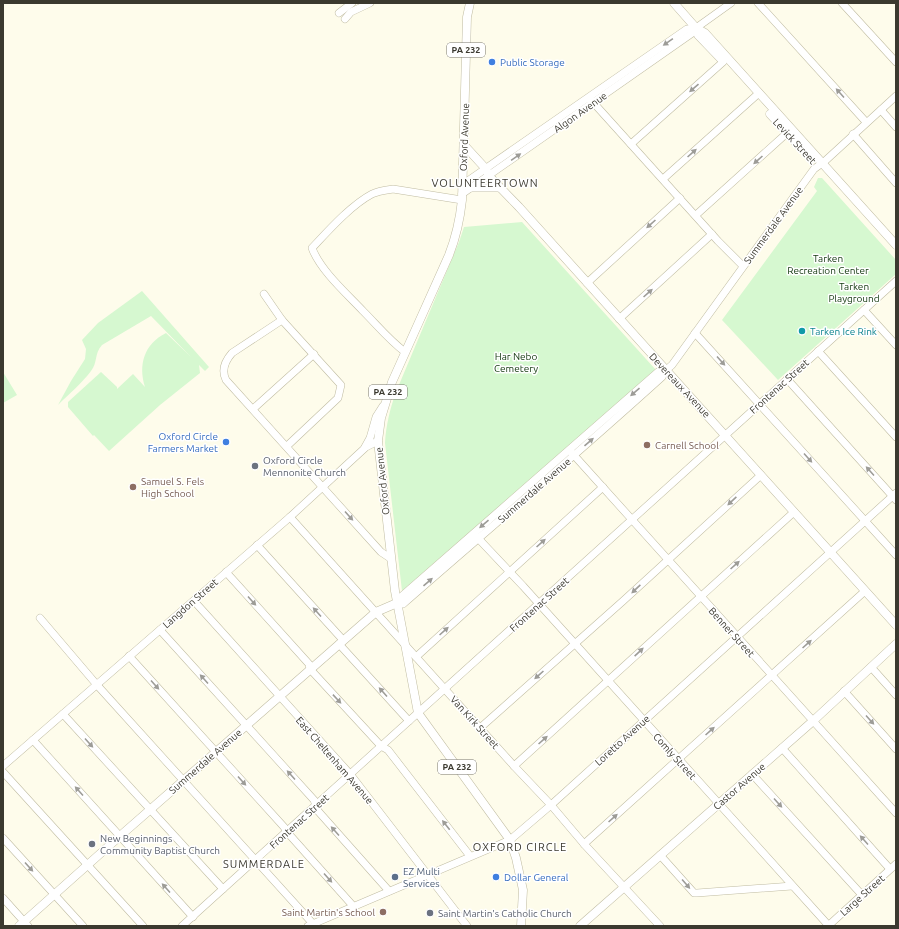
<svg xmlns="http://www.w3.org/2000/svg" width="899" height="929" viewBox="0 0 899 929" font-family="Ubuntu,sans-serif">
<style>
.green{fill:#d6f8d0}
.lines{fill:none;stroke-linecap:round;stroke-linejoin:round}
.minor-casing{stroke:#c0bca2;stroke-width:8}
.major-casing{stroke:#c0bca2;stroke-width:9}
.minor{stroke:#fff;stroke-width:7}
.major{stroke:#fff;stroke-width:8}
.oneway{fill:#9d9c97}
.shop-dot{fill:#3f7fe0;stroke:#fff;stroke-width:1.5}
.culture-dot{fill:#0f9aa8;stroke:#fff;stroke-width:1.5}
.education-dot{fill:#8d6e63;stroke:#fff;stroke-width:1.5}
.worship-dot{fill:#6b7280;stroke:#fff;stroke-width:1.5}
.service-dot{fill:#5c6f8a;stroke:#fff;stroke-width:1.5}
.labels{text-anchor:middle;stroke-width:3;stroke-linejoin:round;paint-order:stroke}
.shield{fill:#fff;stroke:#76746d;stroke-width:1}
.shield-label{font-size:9px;font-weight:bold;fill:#3b392f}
.shop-label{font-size:10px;fill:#366cbe;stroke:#fff;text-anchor:start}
.street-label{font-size:10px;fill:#3b392f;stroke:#fff}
.park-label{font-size:10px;fill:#0f350b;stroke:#fff}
.culture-label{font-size:10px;fill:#0d838f;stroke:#fff;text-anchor:start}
.education-label{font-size:10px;fill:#785e54;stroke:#fff;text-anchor:start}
.worship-label{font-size:10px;fill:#5b616d;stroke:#fff;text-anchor:start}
.service-label{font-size:10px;fill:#4e5e75;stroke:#fff;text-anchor:start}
.neighbourhood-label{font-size:11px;letter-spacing:1px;fill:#3b392f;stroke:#fff}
</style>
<rect width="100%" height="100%" fill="#fefceb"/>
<g class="green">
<polygon points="818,178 822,178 896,260 896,274 778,380 722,320 817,191 814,187"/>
<path d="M522 222 656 370 402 591 385 443C386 425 390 409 396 392L459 242 464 227Z"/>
<path d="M142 291 209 367 205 371 199 365 200 373 160 405 109 451 94 435 93 436 68 407V402L101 372 117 387V389L133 374 145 387C138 365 144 344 166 333L191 357 151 316 102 345C94 354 98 362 91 371 83 382 68 395 58 405L71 381 85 359 86 349 82 340 98 323Z"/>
<polygon points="3,372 17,395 3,403"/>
</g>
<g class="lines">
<defs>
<g id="minor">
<polyline points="758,3 866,122"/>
<polyline points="842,3 896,62"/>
<polyline points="339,13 352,3"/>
<polyline points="345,19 351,12 370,3"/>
<polyline points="591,100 718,241 743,266"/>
<polyline points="881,110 896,127"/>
<polyline points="853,134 896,183"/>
<polyline points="631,144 723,62"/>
<polyline points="663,179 759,93"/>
<polyline points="462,185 687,29 696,28"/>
<polyline points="470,188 500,188"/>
<polyline points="462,194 691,34 696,28 731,3"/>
<polyline points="696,215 787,133"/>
<polyline points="587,283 680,198"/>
<polyline points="264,294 282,320 341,385 338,398 287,446"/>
<polyline points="864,310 896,345"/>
<polyline points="619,319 712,234"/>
<path d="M282 320 232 353C225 361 221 370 226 380L381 552 390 558"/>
<polyline points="695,333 896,555"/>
<polyline points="818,351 896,437"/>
<path d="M405 352C389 340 377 325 363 311 347 294 320 270 312 248 328 231 351 205 372 194 378 191 386 190 393 189L462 200"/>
<path d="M666 370 662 377C577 454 489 529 403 604L397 603 402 596 658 372 666 370 672 365 814 169 825 161 896 96"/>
<polyline points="787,379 896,500"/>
<polyline points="253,409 314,354"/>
<polyline points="365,447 370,438 376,417 383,406"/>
<polyline points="572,453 896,813"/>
<polyline points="290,517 514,766 551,805 584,844 660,926"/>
<polyline points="475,535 523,586 829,926"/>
<polyline points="257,545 343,640"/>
<polyline points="226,572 309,664 310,669 381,746 388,750 470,856"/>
<polyline points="194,601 350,774 467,926"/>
<polyline points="40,618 97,685 315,926"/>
<polyline points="160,630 314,800 318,811 389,891"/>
<polyline points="339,644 409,721"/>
<polyline points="129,656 284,827 287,832 354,907"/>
<polyline points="416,657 603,487"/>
<polyline points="871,667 896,695"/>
<polyline points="844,691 896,749"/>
<polyline points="63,714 223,889"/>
<polyline points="480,728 623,601 761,475"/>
<polyline points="33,740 193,917"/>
<polyline points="782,748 890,869"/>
<polyline points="3,766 290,517 366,447 378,441"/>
<polyline points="514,766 794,512"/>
<polyline points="3,772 143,926"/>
<polyline points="752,774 862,895"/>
<polyline points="3,838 83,926"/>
<polyline points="584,844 865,591"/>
<polyline points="660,855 694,893 697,893 792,886"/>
<polyline points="3,898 28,926"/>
<polyline points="182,926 896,281"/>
<polyline points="308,926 510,840 551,805 896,493"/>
<polyline points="828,926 896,864"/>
</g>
<g id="major">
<path d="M470 3 467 17 462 200C460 219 456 237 449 255L392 382 381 418 378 441 395 591 418 713 510 840 516 858 523 890 521 926"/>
<polyline points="674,3 696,28 705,33 896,245"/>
<polyline points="696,28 698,35 721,59"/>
<polyline points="770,114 801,148"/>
<polyline points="464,145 486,169 489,176 519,207 896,625"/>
<polyline points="19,926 120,836 376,612 397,603"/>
<polyline points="580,926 813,721 896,644"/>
</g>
</defs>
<use href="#minor" class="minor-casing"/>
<use href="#major" class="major-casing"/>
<use href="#minor" class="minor"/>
<use href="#major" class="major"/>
</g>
<defs><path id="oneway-solid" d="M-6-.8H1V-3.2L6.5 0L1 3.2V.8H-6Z"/></defs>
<g class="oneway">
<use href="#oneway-solid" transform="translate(668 42) rotate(145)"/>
<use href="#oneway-solid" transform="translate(694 88) rotate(139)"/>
<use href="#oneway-solid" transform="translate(840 93) rotate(-132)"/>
<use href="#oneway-solid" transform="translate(692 153) rotate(-42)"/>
<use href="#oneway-solid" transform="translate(516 157) rotate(-35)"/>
<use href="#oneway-solid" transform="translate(758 160) rotate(138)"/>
<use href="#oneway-solid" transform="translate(651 224) rotate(138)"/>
<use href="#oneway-solid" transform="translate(648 293) rotate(-42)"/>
<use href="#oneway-solid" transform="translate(721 361) rotate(48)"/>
<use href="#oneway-solid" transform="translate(635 392) rotate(139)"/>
<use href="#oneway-solid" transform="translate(589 442) rotate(-41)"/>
<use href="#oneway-solid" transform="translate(808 458) rotate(48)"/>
<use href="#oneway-solid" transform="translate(870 471) rotate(-132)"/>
<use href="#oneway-solid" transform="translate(732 501) rotate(137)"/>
<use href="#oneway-solid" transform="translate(349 516) rotate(48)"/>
<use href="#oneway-solid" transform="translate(484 524) rotate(139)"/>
<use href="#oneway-solid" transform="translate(541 543) rotate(-42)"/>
<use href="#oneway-solid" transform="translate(735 565) rotate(-42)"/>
<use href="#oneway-solid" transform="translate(428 582) rotate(-41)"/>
<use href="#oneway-solid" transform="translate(636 589) rotate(137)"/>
<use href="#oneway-solid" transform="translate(252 601) rotate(48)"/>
<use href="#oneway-solid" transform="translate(317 612) rotate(-132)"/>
<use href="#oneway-solid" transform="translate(444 631) rotate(-42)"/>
<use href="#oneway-solid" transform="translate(807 644) rotate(-42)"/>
<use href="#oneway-solid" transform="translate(639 652) rotate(-43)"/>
<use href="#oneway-solid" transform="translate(539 675) rotate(138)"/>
<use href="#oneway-solid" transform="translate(204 679) rotate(-132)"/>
<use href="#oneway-solid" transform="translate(155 685) rotate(48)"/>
<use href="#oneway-solid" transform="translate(383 692) rotate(-132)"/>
<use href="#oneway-solid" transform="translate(337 699) rotate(47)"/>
<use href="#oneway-solid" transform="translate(870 720) rotate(48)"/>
<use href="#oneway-solid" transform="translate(710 731) rotate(-42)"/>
<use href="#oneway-solid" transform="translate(543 740) rotate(-42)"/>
<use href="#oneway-solid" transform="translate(89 743) rotate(48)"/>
<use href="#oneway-solid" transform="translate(291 775) rotate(-132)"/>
<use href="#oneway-solid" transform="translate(242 781) rotate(48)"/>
<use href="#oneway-solid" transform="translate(79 791) rotate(-132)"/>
<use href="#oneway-solid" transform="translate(778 803) rotate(48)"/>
<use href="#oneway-solid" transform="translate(613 818) rotate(-42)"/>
<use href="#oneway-solid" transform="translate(446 825) rotate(-128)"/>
<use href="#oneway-solid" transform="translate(335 831) rotate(-132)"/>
<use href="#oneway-solid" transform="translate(864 840) rotate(-132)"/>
<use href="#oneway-solid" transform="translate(29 867) rotate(48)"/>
<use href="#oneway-solid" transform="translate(328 878) rotate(48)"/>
<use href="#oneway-solid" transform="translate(686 884) rotate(49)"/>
<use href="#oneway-solid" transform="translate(166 888) rotate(-132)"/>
</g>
<g class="shop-dot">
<circle cx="492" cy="62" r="4"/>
<circle cx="226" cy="442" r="4"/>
<circle cx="496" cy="877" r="4"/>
</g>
<circle class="culture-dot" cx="802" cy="331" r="4"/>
<g class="education-dot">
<circle cx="647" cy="445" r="4"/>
<circle cx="133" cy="487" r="4"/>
<circle cx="383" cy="912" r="4"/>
</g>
<g class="worship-dot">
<circle cx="255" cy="466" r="4"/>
<circle cx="92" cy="844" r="4"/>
<circle cx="430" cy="913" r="4"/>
</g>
<circle class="service-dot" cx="395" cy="877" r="4"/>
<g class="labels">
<g class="shield">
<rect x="447" y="43" width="38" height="14" rx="3"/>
<rect x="369" y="385" width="38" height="14" rx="3"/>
<rect x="438" y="760" width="38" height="14" rx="3"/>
</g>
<g class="shield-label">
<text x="466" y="53">PA 232</text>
<text x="388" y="395">PA 232</text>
<text x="457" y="770">PA 232</text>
</g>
<g class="shop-label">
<text x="500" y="66">Public Storage</text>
<text x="218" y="440" text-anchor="end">Oxford Circle<tspan x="218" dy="12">Farmers Market</tspan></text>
<text x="504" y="881">Dollar General</text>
</g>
<g class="street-label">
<text transform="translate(580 112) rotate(-35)" y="4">Algon Avenue</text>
<text transform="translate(464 137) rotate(-88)" y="4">Oxford Avenue</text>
<text transform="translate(795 141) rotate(47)" y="4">Levick Street</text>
<text transform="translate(773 225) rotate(-54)" y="4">Summerdale Avenue</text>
<text transform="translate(680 385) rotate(47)" y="4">Devereaux Avenue</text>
<text transform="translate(779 386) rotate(-42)" y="4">Frontenac Street</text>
<text transform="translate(382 481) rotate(-96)" y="4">Oxford Avenue</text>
<text transform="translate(534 490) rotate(-41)" y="4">Summerdale Avenue</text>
<text transform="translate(190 603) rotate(-41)" y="4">Langdon Street</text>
<text transform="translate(539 604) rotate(-42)" y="4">Frontenac Street</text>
<text transform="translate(732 632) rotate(48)" y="4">Benner Street</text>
<text transform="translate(475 722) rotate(48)" y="4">Van Kirk Street</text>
<text transform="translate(622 740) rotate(-42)" y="4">Loretto Avenue</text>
<text transform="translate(675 756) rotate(48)" y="4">Comly Street</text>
<text transform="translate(335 760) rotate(49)" y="4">East Cheltenham Avenue</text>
<text transform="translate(205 761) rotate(-41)" y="4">Summerdale Avenue</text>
<text transform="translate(739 786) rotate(-41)" y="4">Castor Avenue</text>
<text transform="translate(299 821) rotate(-42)" y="4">Frontenac Street</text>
<text transform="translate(862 895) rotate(-42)" y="4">Large Street</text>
</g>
<g class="park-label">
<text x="828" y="262">Tarken<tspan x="828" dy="12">Recreation Center</tspan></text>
<text x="854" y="290">Tarken<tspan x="854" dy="12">Playground</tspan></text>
<text x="516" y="360">Har Nebo<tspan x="516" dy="12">Cemetery</tspan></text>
</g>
<g class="culture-label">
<text x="810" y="335">Tarken Ice Rink</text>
</g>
<g class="education-label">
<text x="655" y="449">Carnell School</text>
<text x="141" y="485">Samuel S. Fels<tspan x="141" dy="12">High School</tspan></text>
<text x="375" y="916" text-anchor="end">Saint Martin's School</text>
</g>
<g class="worship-label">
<text x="263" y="464">Oxford Circle<tspan x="263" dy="12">Mennonite Church</tspan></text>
<text x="100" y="842">New Beginnings<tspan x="100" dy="12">Community Baptist Church</tspan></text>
<text x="438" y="917">Saint Martin's Catholic Church</text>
</g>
<g class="service-label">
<text x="403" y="875">EZ Multi<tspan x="403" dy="12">Services</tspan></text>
</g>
<g class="neighbourhood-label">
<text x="485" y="187">VOLUNTEERTOWN</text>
<text x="520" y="851">OXFORD CIRCLE</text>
<text x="264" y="868">SUMMERDALE</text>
</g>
</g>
<rect width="899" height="929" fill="none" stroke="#3b392f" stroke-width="8"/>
</svg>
